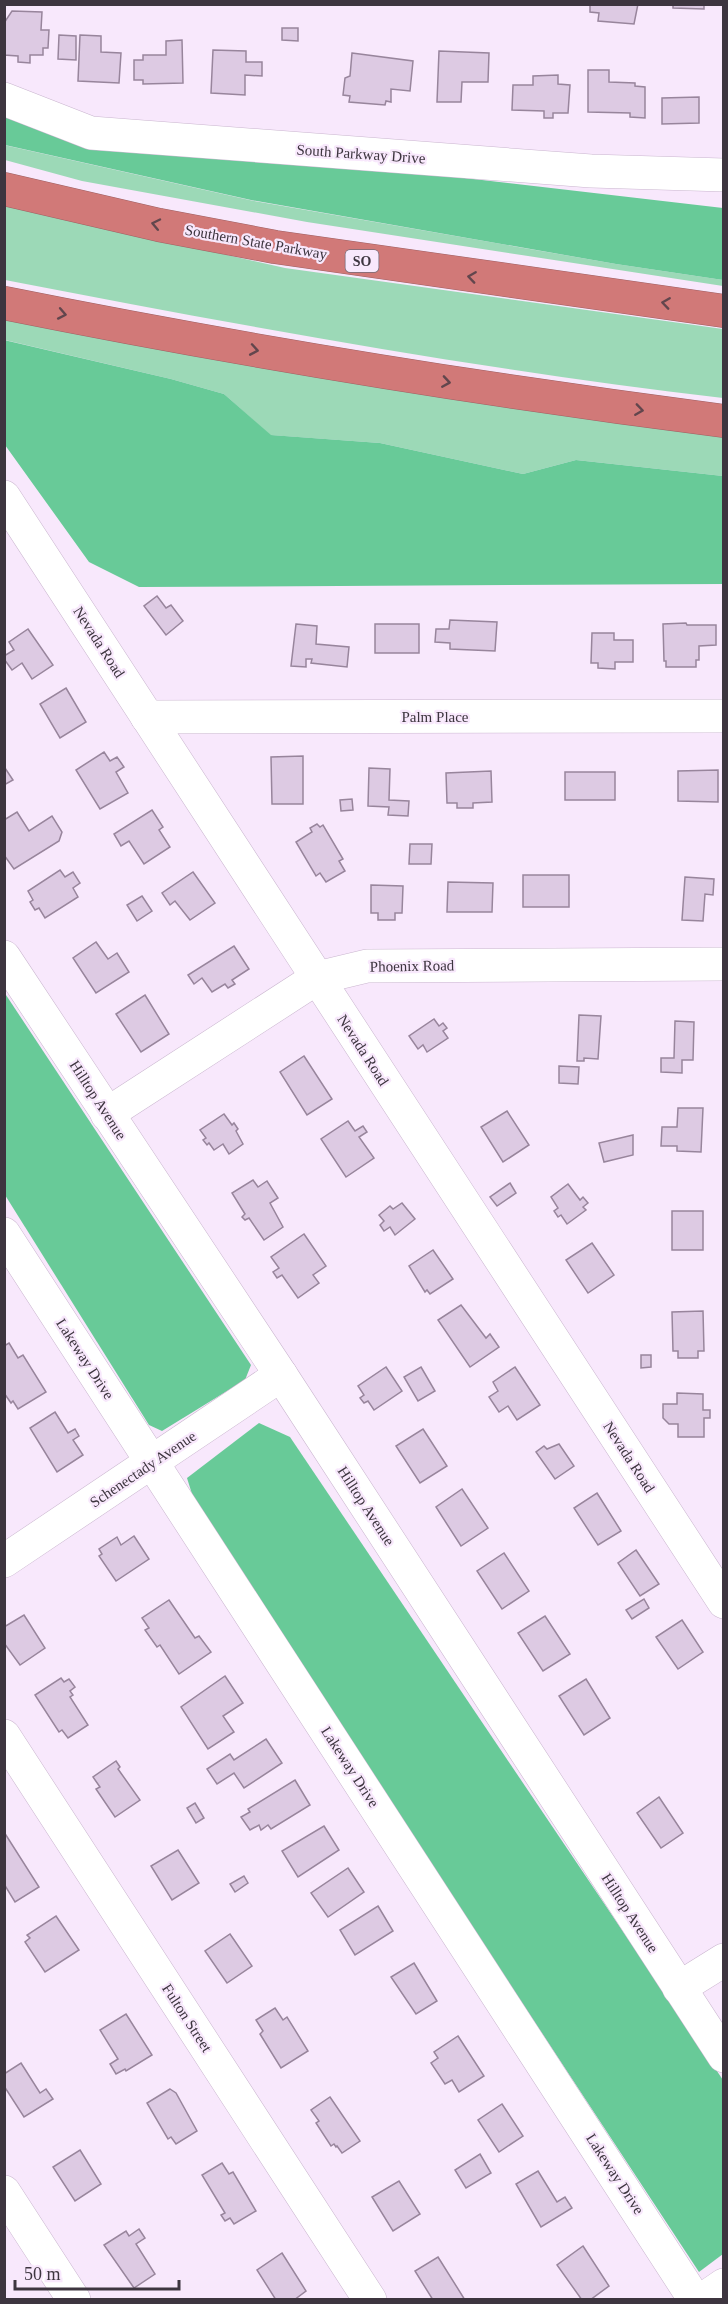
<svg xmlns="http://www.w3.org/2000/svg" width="728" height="2304" viewBox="0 0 728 2304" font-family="Georgia,serif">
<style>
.green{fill:#9cd9b7}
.forest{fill:#68ca98}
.building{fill:#ddcae3;stroke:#98859c;stroke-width:1.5}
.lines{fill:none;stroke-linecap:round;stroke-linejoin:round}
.minor-casing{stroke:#cab6cf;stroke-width:34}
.highway-casing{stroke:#9d6164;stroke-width:34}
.minor{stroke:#fff;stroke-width:33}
.highway{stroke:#d17978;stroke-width:33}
.oneway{stroke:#62464d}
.labels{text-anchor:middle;stroke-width:4.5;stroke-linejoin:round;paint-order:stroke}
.shield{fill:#f8e8fc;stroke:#756b78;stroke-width:1.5}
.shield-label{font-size:14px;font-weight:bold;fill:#3d353f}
.street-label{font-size:15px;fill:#3d353f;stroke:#f8e8fc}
</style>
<rect width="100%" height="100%" fill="#f8e8fc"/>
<g class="green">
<polygon points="4,145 254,201 616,264 723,280 723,286 307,222 82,181 5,160"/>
<path d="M5 205 285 268 723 329V398C482 370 243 326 5 280Z"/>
<polygon points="5,319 723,434 723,476 576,460 523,474 380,443 270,435 224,394 171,379 5,340"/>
</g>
<g class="forest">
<polygon points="4,114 413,172 723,208 723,280 616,264 251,200 5,145"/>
<polygon points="4,340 171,379 224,394 271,435 380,443 523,474 576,460 723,476 723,584 139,587 89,562 5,445"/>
<polygon points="4,992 251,1365 245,1380 162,1431 149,1425 5,1195"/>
<polygon points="259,1423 290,1437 723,2080 723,2254 699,2272 196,1507 187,1478"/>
</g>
<g class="building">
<polygon points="590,4 638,4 634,24 598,21 599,13 590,12"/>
<polygon points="673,4 704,4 704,9 673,8"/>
<polygon points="12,11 42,12 41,30 49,30 48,48 43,48 43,55 30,55 30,63 18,62 18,56 4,55 4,23"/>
<polygon points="282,28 298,28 298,41 282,40"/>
<polygon points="59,35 76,36 76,60 58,59"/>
<polygon points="80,35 101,36 101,52 121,53 119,83 78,81"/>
<polygon points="182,40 183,83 143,84 143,80 134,80 134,60 143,60 143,55 166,55 166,41"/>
<polygon points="213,50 246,51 246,62 262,62 262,76 245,75 245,95 211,93"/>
<polygon points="439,51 489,53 488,82 462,82 461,102 437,102"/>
<polygon points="352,53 413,61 410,91 391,89 391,102 386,101 385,105 349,102 350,96 343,95 345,78 350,76"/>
<polygon points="588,70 609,70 609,82 635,83 635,86 645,87 645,118 630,117 630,113 588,112"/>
<polygon points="558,75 558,84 570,85 568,113 553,113 553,118 544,118 544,111 512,110 513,85 533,85 533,76"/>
<polygon points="699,97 699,123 662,124 662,98"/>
<polygon points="157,596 166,608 171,605 183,621 166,635 144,606"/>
<polygon points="450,620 497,622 495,651 450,649 450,643 435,642 436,629 449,629"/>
<polygon points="686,623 687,625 716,625 716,645 699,646 699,660 696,660 696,667 666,667 666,661 664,661 663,624"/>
<polygon points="296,624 317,626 316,644 349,647 347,667 311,663 312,659 306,659 306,667 291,666"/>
<rect x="375" y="624" width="44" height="29"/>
<polygon points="28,629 53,665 32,679 22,663 12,670 4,659 4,656 14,650 9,642"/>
<polygon points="592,633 614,633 614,640 633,640 633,662 615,662 615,669 598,668 598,663 591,663"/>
<polygon points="66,688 86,722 60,738 40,704"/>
<polygon points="104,752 110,761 117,757 124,767 116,772 128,793 100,809 76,770"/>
<polygon points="303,756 303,804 272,804 271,757"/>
<polygon points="5,768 13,780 4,785 4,769"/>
<polygon points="369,768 390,769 389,800 409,801 408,816 388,815 389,807 368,806"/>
<polygon points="718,770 718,802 678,801 678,771"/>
<polygon points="491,771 492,802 473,803 473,808 457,808 457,803 447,803 446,773"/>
<rect x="565" y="772" width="50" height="28"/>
<polygon points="352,799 353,810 341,811 340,800"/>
<polygon points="152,810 163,827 159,830 170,847 144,864 129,841 121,846 114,834"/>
<polygon points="17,812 29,831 52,816 62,832 59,841 14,869 4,855 4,820"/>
<polygon points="317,824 320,827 323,825 343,859 339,861 345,871 326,882 320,873 316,876 296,842 312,832 310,828"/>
<polygon points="410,844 432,844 431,864 409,864"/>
<polygon points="60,870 65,877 73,872 80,883 73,888 78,897 45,918 39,908 35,910 30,902 33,900 28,891"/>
<polygon points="193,872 215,903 190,920 175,901 170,905 162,893"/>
<rect x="523" y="875" width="46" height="32"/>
<polygon points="685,877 714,879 713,895 705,894 703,921 682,920"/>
<polygon points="448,882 493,883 492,912 447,912"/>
<polygon points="371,885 403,886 402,913 395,913 395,920 378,920 378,913 371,913"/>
<polygon points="142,896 152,911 137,921 127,905"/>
<polygon points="96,942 108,959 117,953 129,972 96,993 73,958"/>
<polygon points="234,946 249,969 232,980 235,984 228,988 225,984 212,992 202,978 194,984 188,975"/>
<polygon points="145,995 169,1034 141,1052 116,1014"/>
<polygon points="579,1015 601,1016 598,1059 584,1058 584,1061 577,1061"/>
<polygon points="434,1019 439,1026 443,1023 447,1028 443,1031 448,1038 427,1052 423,1045 418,1049 409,1036"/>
<polygon points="675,1021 694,1022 693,1060 682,1060 682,1073 661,1072 661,1058 674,1058"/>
<polygon points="304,1056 332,1099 307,1115 280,1072"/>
<polygon points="559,1066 579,1067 578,1084 559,1083"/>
<polygon points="678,1108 703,1108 701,1152 677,1151 677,1146 661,1146 662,1127 677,1127"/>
<polygon points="507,1111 529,1145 503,1162 481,1127"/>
<polygon points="224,1114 232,1125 234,1123 238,1129 236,1131 243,1144 229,1154 223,1144 214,1150 209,1143 207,1145 203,1140 206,1138 200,1130"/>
<polygon points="348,1121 355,1131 363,1126 367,1132 359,1137 374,1158 346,1177 321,1139"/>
<polygon points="633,1135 633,1155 604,1162 599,1143"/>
<polygon points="253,1180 258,1187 267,1181 278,1198 270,1203 283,1227 264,1240 249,1218 245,1220 242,1217 245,1214 232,1193"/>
<polygon points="510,1183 516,1193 497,1206 490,1197"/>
<polygon points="568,1184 580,1200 583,1197 588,1203 583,1207 586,1210 567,1224 561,1215 558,1217 554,1211 558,1208 551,1197"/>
<polygon points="402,1203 415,1219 395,1235 390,1227 384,1231 380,1225 384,1221 379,1215 390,1206 393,1209"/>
<rect x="672" y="1211" width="31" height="39"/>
<polygon points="304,1234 326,1266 313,1275 319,1283 298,1298 282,1275 277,1278 273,1272 279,1268 271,1257"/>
<polygon points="592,1243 614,1275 588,1293 566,1260"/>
<polygon points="433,1250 453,1279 430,1294 427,1290 425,1292 409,1266"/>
<polygon points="461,1305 486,1338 490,1334 499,1347 470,1367 438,1320"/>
<polygon points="703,1311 704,1351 698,1351 698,1358 678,1358 678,1351 673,1351 672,1312"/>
<polygon points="9,1343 18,1358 23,1355 46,1392 18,1409 13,1401 11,1403 4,1393 4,1346"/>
<polygon points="641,1355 651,1355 651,1367 641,1368"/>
<polygon points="386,1367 402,1391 374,1410 368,1401 364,1403 360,1398 364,1395 358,1386"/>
<polygon points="421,1367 435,1391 418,1401 404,1377"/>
<polygon points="515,1367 540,1405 517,1420 508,1406 499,1412 489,1397 498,1391 493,1382"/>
<polygon points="677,1393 703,1394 703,1410 710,1410 710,1418 704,1418 704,1437 678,1437 678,1424 669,1424 663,1418 663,1404 677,1404"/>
<polygon points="55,1412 68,1433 75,1429 79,1436 73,1440 83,1455 57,1472 30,1428"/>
<polygon points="423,1429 447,1466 420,1483 396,1446"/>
<polygon points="559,1444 574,1466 555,1479 536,1452 544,1446 547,1449"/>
<polygon points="462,1489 488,1528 461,1546 436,1507"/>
<polygon points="597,1493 621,1531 598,1545 574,1508"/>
<polygon points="134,1536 149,1559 116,1581 99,1556 102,1554 99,1549 117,1537 121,1545"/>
<polygon points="636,1550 659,1584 640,1596 618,1563"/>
<polygon points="504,1553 529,1591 502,1609 477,1571"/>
<polygon points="644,1599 649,1608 632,1619 626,1610"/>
<polygon points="169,1600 195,1638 199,1636 211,1652 179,1674 160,1645 157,1647 145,1630 149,1628 142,1618"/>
<polygon points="24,1615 45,1648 20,1665 4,1643 4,1627"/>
<polygon points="545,1616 570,1654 543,1671 518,1633"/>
<polygon points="682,1620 703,1652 678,1669 656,1637"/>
<polygon points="225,1676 243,1703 223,1716 234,1732 208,1749 181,1707"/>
<polygon points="61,1678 64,1682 69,1679 75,1687 70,1691 73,1695 70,1697 88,1725 68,1738 62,1730 59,1732 35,1695"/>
<polygon points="586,1679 610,1718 584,1735 559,1696"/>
<polygon points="266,1739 282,1763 244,1788 234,1773 217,1784 207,1769 230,1754 234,1760"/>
<polygon points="116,1761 120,1767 118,1769 140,1800 115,1817 96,1789 100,1787 93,1777"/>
<polygon points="295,1780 310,1805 271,1829 268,1825 261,1830 259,1825 250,1830 241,1817 250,1812 248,1809"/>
<polygon points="659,1797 683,1833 661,1848 637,1813"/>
<polygon points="195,1803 204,1818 196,1823 187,1808"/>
<polygon points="324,1826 339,1850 298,1877 282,1851"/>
<polygon points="4,1832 39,1887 15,1902 4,1884"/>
<polygon points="178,1850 199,1883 172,1900 151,1866"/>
<polygon points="348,1868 364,1892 328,1917 311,1893"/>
<polygon points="244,1876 248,1883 235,1892 230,1884"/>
<polygon points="378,1906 393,1931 355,1955 340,1930"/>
<polygon points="56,1916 79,1950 45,1972 25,1942 30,1938 27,1935"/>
<polygon points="230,1934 252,1966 227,1983 205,1951"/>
<polygon points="414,1963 437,2001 416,2014 391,1977"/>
<polygon points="275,2008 283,2020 287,2017 308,2051 281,2068 260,2034 263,2031 256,2020"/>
<polygon points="126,2014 152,2055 126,2071 125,2069 116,2074 110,2064 118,2059 100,2030"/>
<polygon points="458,2036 484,2076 459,2092 452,2080 445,2084 431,2063 438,2058 434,2052"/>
<polygon points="21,2063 40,2093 46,2089 53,2099 24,2117 4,2086 4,2074"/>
<polygon points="170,2089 176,2093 197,2131 176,2144 171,2137 168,2139 147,2103"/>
<polygon points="330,2097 360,2141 342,2153 337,2146 336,2147 334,2144 331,2146 316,2123 319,2121 311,2110"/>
<polygon points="502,2104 523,2136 499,2152 478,2120"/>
<polygon points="80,2150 101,2184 75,2201 53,2167"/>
<polygon points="480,2154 491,2173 466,2188 455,2170"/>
<polygon points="222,2163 229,2174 233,2172 256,2211 234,2224 230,2218 225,2221 221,2215 225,2213 202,2175"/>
<polygon points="538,2171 557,2202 565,2197 572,2208 541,2227 516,2184"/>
<polygon points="399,2181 420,2214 393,2231 372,2197"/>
<polygon points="139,2229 145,2238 136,2244 155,2274 134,2288 104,2245 126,2231 129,2236"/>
<polygon points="583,2246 609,2286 590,2300 582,2300 557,2265"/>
<polygon points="282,2253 306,2291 294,2300 276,2300 257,2270"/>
<polygon points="438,2257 465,2300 433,2300 415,2271"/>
</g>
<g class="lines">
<defs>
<g id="minor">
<polyline points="4,99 91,133 591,171 724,175"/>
<polyline points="4,497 724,1602"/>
<polyline points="147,717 724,716"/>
<polyline points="4,957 281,1375 724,2056"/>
<polyline points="107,1114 317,978 367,966 724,964"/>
<polyline points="4,1234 695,2300"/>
<polyline points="4,1561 281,1375"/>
<polyline points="4,1736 370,2300"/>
<polyline points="679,1988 724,1960"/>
<polyline points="4,2192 74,2300"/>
<polyline points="702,2300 724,2285"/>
</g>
<g id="highway">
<polyline points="4,189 159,225 275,247 724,311"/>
<path d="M4 303C243 351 483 390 724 421"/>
</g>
</defs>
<use href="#minor" class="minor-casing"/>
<use href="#highway" class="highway-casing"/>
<use href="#minor" class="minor"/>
<use href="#highway" class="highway"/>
</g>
<defs><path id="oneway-chevron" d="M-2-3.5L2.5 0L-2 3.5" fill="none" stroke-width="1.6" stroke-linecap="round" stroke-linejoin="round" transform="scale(1.5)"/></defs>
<g class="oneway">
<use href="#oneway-chevron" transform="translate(156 224) rotate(-168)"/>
<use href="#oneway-chevron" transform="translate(472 277) rotate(-172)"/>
<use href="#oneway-chevron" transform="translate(666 303) rotate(-172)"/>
<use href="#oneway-chevron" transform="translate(62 314) rotate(11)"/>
<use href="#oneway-chevron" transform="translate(254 350) rotate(10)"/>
<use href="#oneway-chevron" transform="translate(446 382) rotate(9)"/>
<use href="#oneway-chevron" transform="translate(639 410) rotate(8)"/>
</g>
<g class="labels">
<rect class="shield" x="345.5" y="250" width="33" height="22" rx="4.5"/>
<g class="shield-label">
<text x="362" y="266">SO</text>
</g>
<g class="street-label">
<text transform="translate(361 154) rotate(4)" y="5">South Parkway Drive</text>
<text transform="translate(256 242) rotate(10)" y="5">Southern State Parkway</text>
<text transform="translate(99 642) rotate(57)" y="5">Nevada Road</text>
<text x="435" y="722">Palm Place</text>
<text transform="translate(412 966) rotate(-1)" y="5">Phoenix Road</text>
<text transform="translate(363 1050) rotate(57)" y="5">Nevada Road</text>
<text transform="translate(98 1100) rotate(57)" y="5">Hilltop Avenue</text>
<text transform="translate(85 1359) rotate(57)" y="5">Lakeway Drive</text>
<text transform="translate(629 1457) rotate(57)" y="5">Nevada Road</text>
<text transform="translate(143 1469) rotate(-34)" y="5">Schenectady Avenue</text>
<text transform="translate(366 1506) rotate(57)" y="5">Hilltop Avenue</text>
<text transform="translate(350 1767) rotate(57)" y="5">Lakeway Drive</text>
<text transform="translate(630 1913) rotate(57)" y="5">Hilltop Avenue</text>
<text transform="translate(187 2018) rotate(57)" y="5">Fulton Street</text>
<text transform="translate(615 2174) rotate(57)" y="5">Lakeway Drive</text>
</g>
</g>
<rect width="728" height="2304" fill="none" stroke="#3d353f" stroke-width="12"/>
<path d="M15 2280v9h164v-9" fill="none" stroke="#3d353f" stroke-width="3"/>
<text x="24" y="2280" font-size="18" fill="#3d353f" stroke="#f8e8fc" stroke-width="4.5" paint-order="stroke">50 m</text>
</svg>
